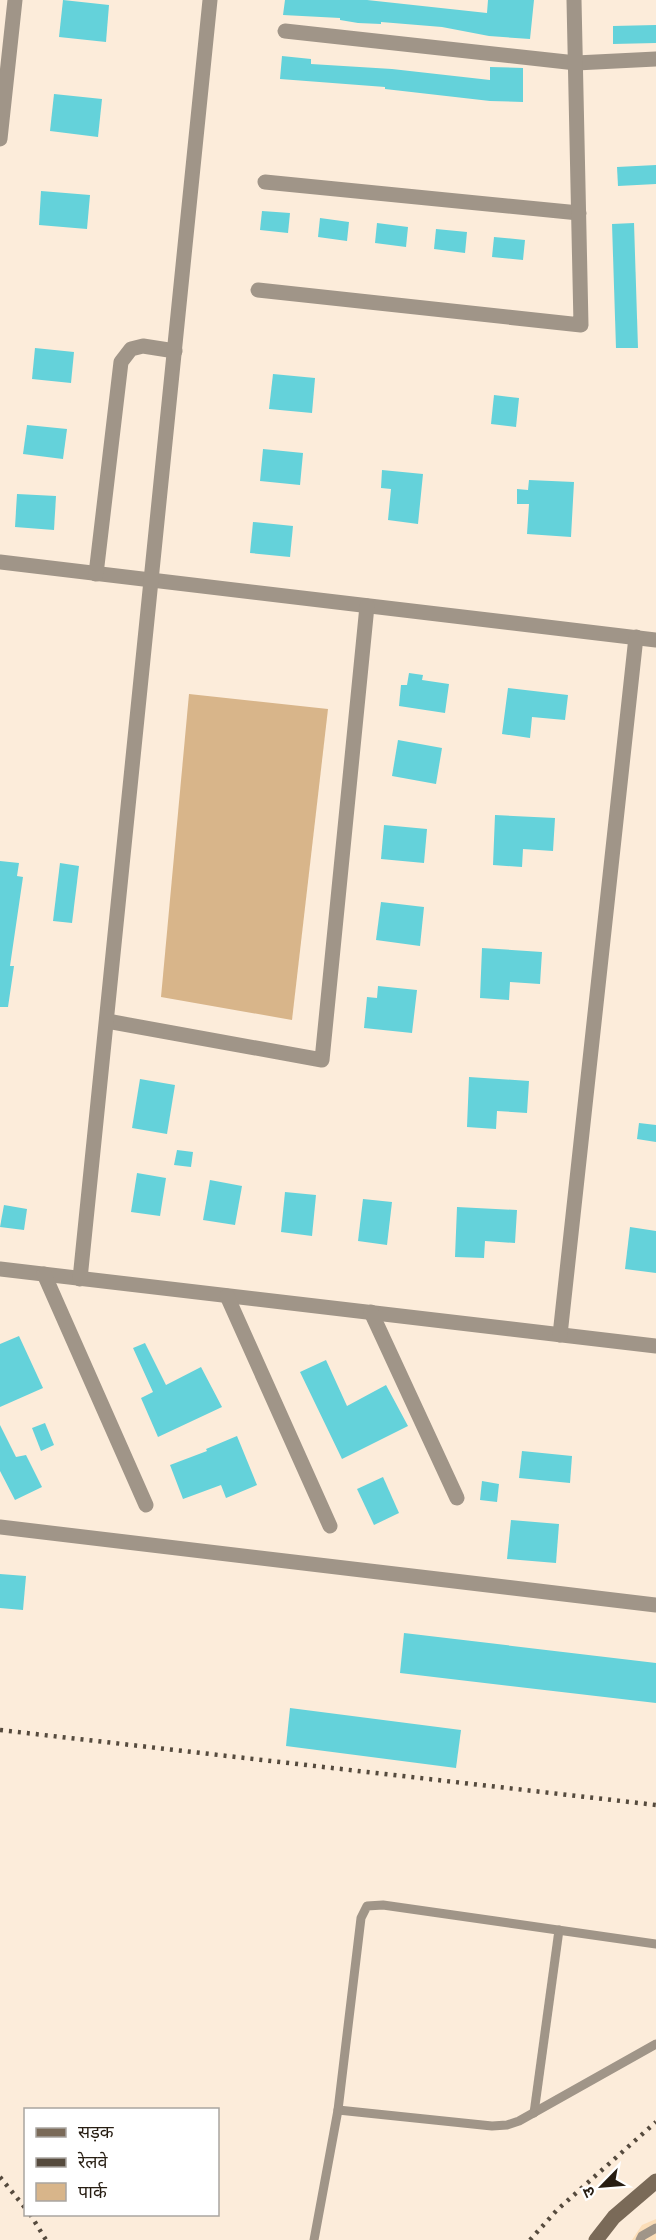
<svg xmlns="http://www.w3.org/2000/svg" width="656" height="2240" viewBox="0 0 656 2240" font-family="'Fira Sans','Noto Sans Devanagari',sans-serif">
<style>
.built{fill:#fbddb7}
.green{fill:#d8b58a}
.building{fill:#64d2da}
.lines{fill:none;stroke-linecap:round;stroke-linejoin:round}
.lane{stroke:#a09588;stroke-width:9}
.street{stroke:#a09588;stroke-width:15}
.secondary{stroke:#7a6a58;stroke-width:15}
.rail{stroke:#554a3d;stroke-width:4.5;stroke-dasharray:3 6;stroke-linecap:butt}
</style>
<rect width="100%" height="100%" fill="#fcecda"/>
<polygon class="built" points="656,2219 656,2240 632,2240 642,2225"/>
<polygon class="green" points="189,694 328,709 292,1020 161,997"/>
<g class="building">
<polygon points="63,0 109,5 106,42 59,37"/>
<polygon points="285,0 367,0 487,13 488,0 534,0 530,39 489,36 442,27 381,22 381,24 358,23 340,20 340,18 283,15"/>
<polygon points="656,25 656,43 613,44 613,26"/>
<polygon points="282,56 311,59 311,64 392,69 490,80 490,67 523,68 523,102 490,101 385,89 385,87 280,79"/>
<polygon points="54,94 102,99 98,137 50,131"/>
<polygon points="656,165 656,184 618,186 617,167"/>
<polygon points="41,191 90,195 87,229 39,225"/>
<polygon points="262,211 290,213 288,233 260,230"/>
<polygon points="320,218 349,222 347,241 318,237"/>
<polygon points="377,223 408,227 406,247 375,243"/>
<polygon points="634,223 638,348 616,348 612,224"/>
<polygon points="436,229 467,232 465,253 434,249"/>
<polygon points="494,237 525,240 523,260 492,257"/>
<polygon points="35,348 74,352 71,383 32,379"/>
<polygon points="273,374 315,378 312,413 269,409"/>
<polygon points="494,395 519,398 516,427 491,424"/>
<polygon points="27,425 67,429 63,459 23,454"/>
<polygon points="263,449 303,453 300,485 260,481"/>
<polygon points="382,470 423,474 418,524 388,520 391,489 381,488"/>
<polygon points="529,480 574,482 571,537 527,534 529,504 517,504 517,489 528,490"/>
<polygon points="17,494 56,496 54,530 15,527"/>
<polygon points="253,522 293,526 290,557 250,553"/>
<polygon points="409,673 423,675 422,680 449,684 445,713 399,706 401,685 407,685"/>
<polygon points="508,688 568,695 565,720 532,717 530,738 502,734"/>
<polygon points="398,740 442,748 436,784 392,776"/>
<polygon points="495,815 555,818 553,851 523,849 522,867 493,865"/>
<polygon points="384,825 427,829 424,863 381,859"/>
<polygon points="0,861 19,863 17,876 23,877 10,966 14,966 8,1007 0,1007"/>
<polygon points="60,863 79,866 72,923 53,921"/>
<polygon points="381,902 424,907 420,946 376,940"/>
<polygon points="482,948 542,952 540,984 510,982 509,1000 480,998"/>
<polygon points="378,986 417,990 412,1033 364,1028 367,997 377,998"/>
<polygon points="469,1077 529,1081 527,1113 497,1111 496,1129 467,1127"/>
<polygon points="140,1079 175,1085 167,1134 132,1128"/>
<polygon points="639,1123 656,1125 656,1142 637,1139"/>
<polygon points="177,1150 193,1152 191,1167 174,1165"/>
<polygon points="137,1173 166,1178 160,1216 131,1212"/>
<polygon points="210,1180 242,1186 235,1225 203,1220"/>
<polygon points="285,1192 316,1195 312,1236 281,1232"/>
<polygon points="363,1199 392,1202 387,1245 358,1241"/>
<polygon points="4,1205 27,1209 24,1230 0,1227"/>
<polygon points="457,1207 517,1210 515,1243 485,1241 484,1258 455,1257"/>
<polygon points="630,1227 656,1231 656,1273 625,1269"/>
<polygon points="19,1336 43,1388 0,1407 0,1344"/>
<polygon points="145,1343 166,1385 201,1367 222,1407 158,1437 141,1398 153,1392 133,1348"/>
<polygon points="326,1360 347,1406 386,1385 408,1426 342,1459 300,1372"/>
<polygon points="45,1423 54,1445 41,1451 32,1428"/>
<polygon points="0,1425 16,1457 26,1455 42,1487 15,1500 0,1471"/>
<polygon points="237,1436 257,1485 226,1498 221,1485 183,1499 170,1465 207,1451 206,1449"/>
<polygon points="522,1451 572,1456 570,1483 519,1478"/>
<polygon points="383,1477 399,1513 374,1525 357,1489"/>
<polygon points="482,1481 499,1484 497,1502 480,1500"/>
<polygon points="511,1520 559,1524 556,1563 507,1559"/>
<polygon points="0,1574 26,1576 23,1610 0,1608"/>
<polygon points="404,1633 656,1663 656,1703 400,1673"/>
<polygon points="290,1708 461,1730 456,1768 286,1746"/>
</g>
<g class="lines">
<g class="lane">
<polyline points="338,2110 492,2126 507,2125 519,2121 656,2044"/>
<polyline points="534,2113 559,1930"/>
<polyline points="314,2240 338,2110 361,1918 367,1906 383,1905 656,1944"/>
<polyline points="640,2240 642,2236 656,2228"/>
</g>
<g class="street">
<polyline points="285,31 576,63 656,59"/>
<polyline points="0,139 15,0"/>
<polyline points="265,182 579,213"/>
<polyline points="258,290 581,325 574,0"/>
<polyline points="0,562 656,640"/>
<polyline points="96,574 121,362 131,349 143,346 175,351"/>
<polyline points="107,1021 322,1060 367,606"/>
<polyline points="0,1269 656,1346"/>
<polyline points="44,1274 146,1505"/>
<polyline points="80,1279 210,0"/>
<polyline points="227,1296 330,1526"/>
<polyline points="371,1312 457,1498"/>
<polyline points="560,1335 636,637"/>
<polyline points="0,1527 656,1605"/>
</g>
<polyline class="secondary" points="596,2240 614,2217 656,2181"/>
<g class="rail">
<polyline points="0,1730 656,1805"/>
<polyline points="0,2177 26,2209"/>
<polyline points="30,2214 46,2240"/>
<polyline points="530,2240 557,2210 656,2122"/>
</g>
</g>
<rect x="24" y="2108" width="195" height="108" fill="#ffffff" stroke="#a9a5a0" stroke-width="1.5"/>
<rect x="36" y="2128" width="30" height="9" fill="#7a6a58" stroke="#a9a5a0" stroke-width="1.5"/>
<text x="78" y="2138" font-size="18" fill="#271d12">सड़क</text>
<rect x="36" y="2158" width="30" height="9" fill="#554a3d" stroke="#a9a5a0" stroke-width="1.5"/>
<text x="78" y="2168" font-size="18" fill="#271d12">रेलवे</text>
<rect x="36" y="2183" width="30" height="18" fill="#d8b58a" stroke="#a9a5a0" stroke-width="1.5"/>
<text x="78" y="2198" font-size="18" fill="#271d12">पार्क</text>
<g transform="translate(602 2186) rotate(245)" stroke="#ffffff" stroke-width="4.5" paint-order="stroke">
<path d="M0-4.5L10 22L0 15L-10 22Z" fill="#271d12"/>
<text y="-9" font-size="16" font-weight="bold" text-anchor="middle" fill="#271d12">उ</text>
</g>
</svg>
